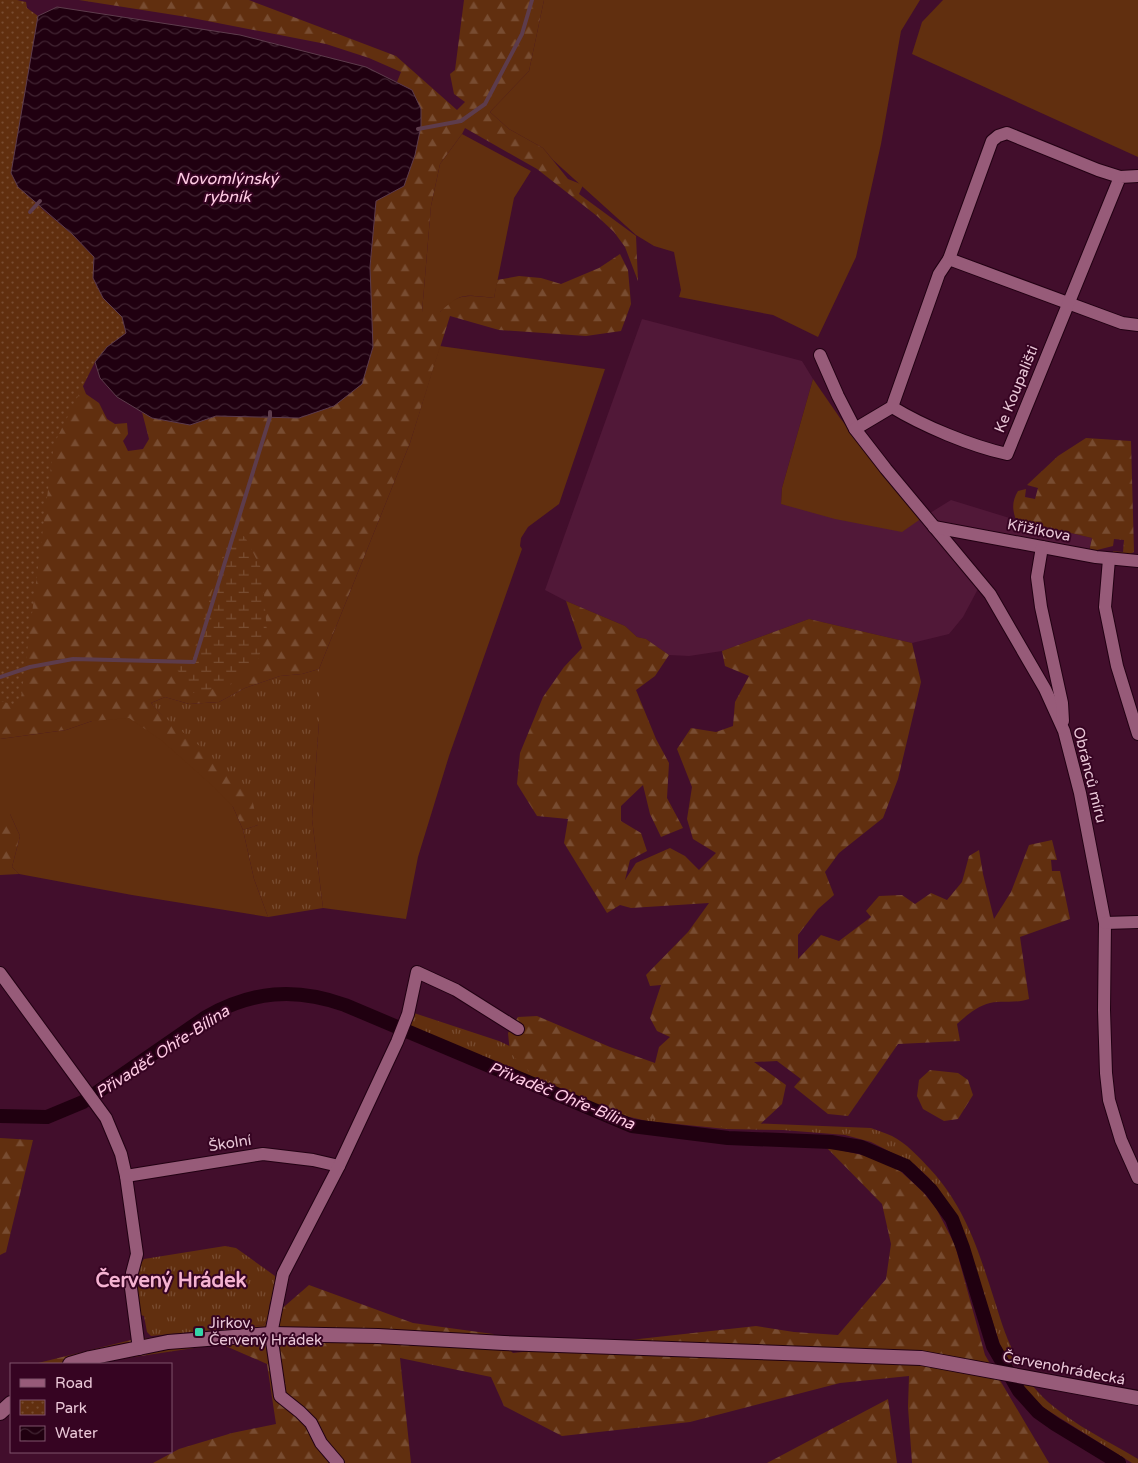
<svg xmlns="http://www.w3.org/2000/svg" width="1138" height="1463" viewBox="0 0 1138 1463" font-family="'Varela Round',sans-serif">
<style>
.built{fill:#511838}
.grass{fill:url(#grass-tufts)}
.forest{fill:url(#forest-firs)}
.wetland{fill:url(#wetland-marsh)}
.park{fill:url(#park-dots)}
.garden{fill:#612f0f}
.water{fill:url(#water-waves);stroke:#5d3c4c}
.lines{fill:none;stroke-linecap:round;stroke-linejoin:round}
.stream{stroke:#5d3c4c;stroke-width:4}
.canal{stroke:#200010;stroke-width:14}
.minor-casing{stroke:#220013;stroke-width:14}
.tertiary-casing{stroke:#220013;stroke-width:16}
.minor{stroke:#975b79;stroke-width:12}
.tertiary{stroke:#975b79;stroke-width:14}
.poi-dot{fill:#34d4a8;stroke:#360422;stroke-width:2}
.labels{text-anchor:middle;stroke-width:4;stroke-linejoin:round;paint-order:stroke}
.street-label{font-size:15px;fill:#eac8d8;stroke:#360422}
.poi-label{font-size:15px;fill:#eac8d8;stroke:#360422;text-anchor:start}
.water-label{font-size:16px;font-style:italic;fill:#ffcce4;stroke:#360422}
.district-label{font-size:20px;font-weight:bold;fill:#f5b3d2;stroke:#360422}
</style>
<defs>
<pattern id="grass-tufts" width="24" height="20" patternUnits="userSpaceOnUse" patternTransform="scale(1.25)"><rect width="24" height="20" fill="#612f0f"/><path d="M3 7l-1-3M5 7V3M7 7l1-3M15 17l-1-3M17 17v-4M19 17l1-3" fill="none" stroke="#784c31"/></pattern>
<pattern id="forest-firs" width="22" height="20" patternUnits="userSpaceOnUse" patternTransform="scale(1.25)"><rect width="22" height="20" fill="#612f0f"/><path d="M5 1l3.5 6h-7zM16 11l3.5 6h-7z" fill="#784c31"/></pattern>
<pattern id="wetland-marsh" width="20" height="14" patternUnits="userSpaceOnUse" patternTransform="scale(1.25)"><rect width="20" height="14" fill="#612f0f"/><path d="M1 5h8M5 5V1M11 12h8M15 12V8" fill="none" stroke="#784c31"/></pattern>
<pattern id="park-dots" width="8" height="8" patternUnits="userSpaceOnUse" patternTransform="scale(1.25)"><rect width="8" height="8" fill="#612f0f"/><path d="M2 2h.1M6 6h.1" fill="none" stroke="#784c31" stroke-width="1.8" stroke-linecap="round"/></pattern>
<pattern id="water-waves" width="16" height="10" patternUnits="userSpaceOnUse" patternTransform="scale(1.25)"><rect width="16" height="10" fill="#200010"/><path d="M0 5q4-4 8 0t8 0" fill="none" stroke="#412432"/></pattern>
</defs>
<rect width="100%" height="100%" fill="#420e2c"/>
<polygon class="built" points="642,319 802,361 813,379 782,488 781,504 922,518 951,500 1016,520 1092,538 1088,554 927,524 979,587 963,617 949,634 912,643 809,619 722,651 689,656 669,655 646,639 637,637 625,626 566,601 545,590"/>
<g class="grass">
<polygon points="319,669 319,722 312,819 323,908 268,917 254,879 243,830 258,825 151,703 165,697 189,704 219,702 245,688 280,676 302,674"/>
<path d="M414 1013 499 1041 532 1057 724 1122 871 1128C878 1131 886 1133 892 1136 906 1143 919 1157 930 1169 966 1208 979 1252 995 1302 1002 1324 1008 1345 1021 1365L1006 1363 962 1227 946 1201 929 1178 914 1164 871 1142 845 1135 783 1130 726 1129 647 1121 621 1115 410 1028Z"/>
<path d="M225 1246 236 1248 275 1276 277 1283 274 1298 270 1302 267 1321 263 1325 151 1336 147 1332 144 1316 141 1315C138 1297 132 1275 144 1259Z"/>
<path d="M1020 1384 1032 1385C1057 1417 1103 1438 1138 1459V1463H1132L1044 1408Z"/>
</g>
<g class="forest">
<path d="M79 0H249L396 56 457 110 465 102 454 94 450 74 455 70 464 0H544L529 71 490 112 509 129 543 148 568 179 583 185 579 194 636 236 638 281 625 247 614 232 597 216 537 169 465 128 462 134 440 164 431 206 422 312H440C457 291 471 296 494 298L497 280 519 276 541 278 561 284 599 268 620 254 628 270 631 304 621 331 586 336 499 330 450 316 410 443 319 669 302 674 280 676 245 688 219 702 189 704 165 697 151 703 162 715 208 753 252 799 258 825 243 830 233 807 92 721 66 730 0 739V514L79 376 86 394 99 403 107 419 115 424 127 423 128 434 123 441 128 451 143 449 149 439 142 412 152 418 190 425 216 416 299 418 334 406 370 267 376 201 404 186 412 90 397 82 401 72 369 58 326 44 187 17Z"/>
<path d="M1086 438 1131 441 1134 552 1124 557 1112 558 1113 551 1123 552 1124 540 1114 539 1113 546 1089 552 1092 538 1016 520C1012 509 1012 501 1018 491L1026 489 1025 497 1035 499 1038 488 1027 485 1058 456Z"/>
<path d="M566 601 625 626 637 637 646 639 669 655 655 676 636 690 656 739 669 763 667 798 683 828 661 837 650 814 643 785 621 806V821L641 833 647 851 630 860 625 880 636 863 670 848 685 856 699 870 716 853 693 839 687 819 692 787 677 749 691 728 716 732 733 726 735 702 749 676 725 666 722 651 809 619 912 643 921 682 898 779 883 818 839 853 825 872 834 895 818 909 798 935V959L821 935 839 941 871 917 866 911 879 896 902 895 915 904 931 893 947 900 962 882 969 856 979 850 983 874 994 919 1011 892 1029 845 1052 840 1057 860H1051L1052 871H1060L1070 919 1020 937 1029 999C1014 1004 1003 1000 990 1003 977 1006 966 1016 957 1024L960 1041 898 1044 848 1116 828 1114 794 1087 801 1079 777 1061 754 1062 786 1085 782 1104 755 1129 708 1126 624 1115 530 1072 510 1053 508 1033 518 1017 537 1016 610 1047 655 1063 659 1047 670 1037 657 1031 650 1018 661 985 650 986 646 975 688 932 709 903 631 908 620 905 607 913 564 843 568 819 537 816 517 784 520 753 543 697 564 667 582 648Z"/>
<polygon points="0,814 10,814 20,836 12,867 19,874 0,875"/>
<polygon points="930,1070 958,1073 968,1080 973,1095 958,1119 944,1121 923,1109 917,1096 919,1080"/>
<polygon points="0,1138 33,1140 6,1252 0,1255"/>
<polygon points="826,1147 871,1157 898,1169 922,1191 936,1208 955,1245 985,1355 1049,1463 912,1463 908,1407 909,1376 840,1383 690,1422 562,1436 504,1406 491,1377 400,1358 411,1463 153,1463 179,1449 232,1433 276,1424 267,1364 221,1344 87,1364 34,1364 131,1340 263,1325 309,1285 413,1323 493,1334 513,1353 756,1326 794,1332 838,1335 886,1279 891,1244 882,1204"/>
<polygon points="888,1399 897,1463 767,1463"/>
</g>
<polygon class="wetland" points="231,530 245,537 262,570 267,633 257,662 229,686 193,693 174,665 192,657"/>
<polygon class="park" points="0,0 17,0 26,2 27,8 38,16 11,174 42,209 72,234 94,257 93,278 103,298 122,317 126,333 107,347 95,362 54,444 20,706 0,701"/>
<g class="garden">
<polygon points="544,0 920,0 901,31 881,144 856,257 818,337 773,315 679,297 681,290 674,252 654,246 636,235 553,160 543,148 509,129 490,112 529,71"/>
<polygon points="943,0 1138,0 1138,157 912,54 922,22"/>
<path d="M462 134 531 171 514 198 494 298C463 295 462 292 440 312H422L431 206 440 164Z"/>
<polygon points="440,346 605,369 559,504 528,527 521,538 520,546 522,549 449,756 418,857 406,919 323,908 312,819 319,722 319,669 410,443"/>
<polygon points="813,379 840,418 922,518 902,532 835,519 781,504 782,488"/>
<polygon points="129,718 161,740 214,787 233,807 243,830 254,879 268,917 132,895 19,874 12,867 20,836 10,814 0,814 0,739 66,730 92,721"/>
</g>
<polygon class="water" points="57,7 240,35 366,67 412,90 421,109 421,126 415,155 404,186 376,201 370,267 373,347 362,384 334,406 299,418 216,416 190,425 152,418 117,397 100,378 95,362 107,347 126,333 122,317 103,298 93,278 94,257 72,234 18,187 11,173 38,16"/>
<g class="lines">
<g class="stream">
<polyline points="418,129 461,121 485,104 522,34 532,0"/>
<polyline points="30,212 40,201"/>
<polyline points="0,677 30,667 73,659 194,662 270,417 270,412"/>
</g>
<path class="canal" d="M0 1116 47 1117 83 1102 206 1017C252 991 295 987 345 1005L632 1126 728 1138 831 1142 861 1147 906 1166 931 1190 952 1219 963 1248 993 1346 1019 1391 1038 1412 1055 1424 1119 1463"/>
<defs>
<g id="minor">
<polyline points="949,259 1122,323 1138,325"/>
<polyline points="820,355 838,396 855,429 886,469 990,594 1045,689 1064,731 1080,793 1105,923 1104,1010 1106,1073 1109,1100 1121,1140 1138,1178"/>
<path d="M892 407C923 426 971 446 1007 454L1120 177 1138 176"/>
<polyline points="855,429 892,407 939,274 949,259 992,141 998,136 1007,133 1098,170 1120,177"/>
<polyline points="934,527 1096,557 1138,561"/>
<polyline points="1042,547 1037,577 1041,607 1062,703 1063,721"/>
<polyline points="1109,559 1105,607 1117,666 1138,734"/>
<polyline points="1105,923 1138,922"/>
<polyline points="0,973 106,1118 121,1154 126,1176 137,1254 132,1273 131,1288 139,1349"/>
<polyline points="126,1176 263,1154 313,1160 339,1166"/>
<polyline points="338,1463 321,1443 311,1423 300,1412 280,1396 271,1334 283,1274 339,1166 397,1042 408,1014 417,972 456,990 518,1029"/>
</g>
<g id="tertiary">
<polyline points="70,1364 90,1358 168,1342 271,1334 378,1336 504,1343 921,1358 1138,1398"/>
<polyline points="0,1413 11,1403"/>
</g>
</defs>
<use href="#minor" class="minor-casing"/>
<use href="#tertiary" class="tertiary-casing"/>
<use href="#minor" class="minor"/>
<use href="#tertiary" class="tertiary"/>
</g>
<rect class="poi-dot" x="194" y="1327" width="10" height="10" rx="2.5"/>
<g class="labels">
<g class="street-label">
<text transform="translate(1016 389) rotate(-68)" y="5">Ke Koupališti</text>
<text transform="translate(1039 530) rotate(11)" y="5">Křižíkova</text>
<text transform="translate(1090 775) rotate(76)" y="5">Obránců míru</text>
<text transform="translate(230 1143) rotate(-9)" y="5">Školní</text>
<text transform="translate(1064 1368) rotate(11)" y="5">Červenohrádecká</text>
</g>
<g class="poi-label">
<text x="209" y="1328">Jirkov,<tspan x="209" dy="17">Červený Hrádek</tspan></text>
</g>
<g class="water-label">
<text x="227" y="184">Novomlýnský<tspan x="227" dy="18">rybník</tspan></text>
<text transform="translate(162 1051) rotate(-33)" y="6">Přivaděč Ohře-Bílina</text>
<text transform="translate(562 1095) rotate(22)" y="6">Přivaděč Ohře-Bílina</text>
</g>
<g class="district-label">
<text x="171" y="1287">Červený Hrádek</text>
</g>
</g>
<rect x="10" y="1363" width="162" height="90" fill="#360422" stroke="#7e526b"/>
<rect x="20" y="1379" width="25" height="8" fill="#975b79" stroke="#7e526b"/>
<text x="55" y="1388" font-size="15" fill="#eac8d8">Road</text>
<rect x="20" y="1400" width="25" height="15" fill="url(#park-dots)" stroke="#7e526b"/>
<text x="55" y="1413" font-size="15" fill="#eac8d8">Park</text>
<rect x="20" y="1426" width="25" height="15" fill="url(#water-waves)" stroke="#7e526b"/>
<text x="55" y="1438" font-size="15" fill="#eac8d8">Water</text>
</svg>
